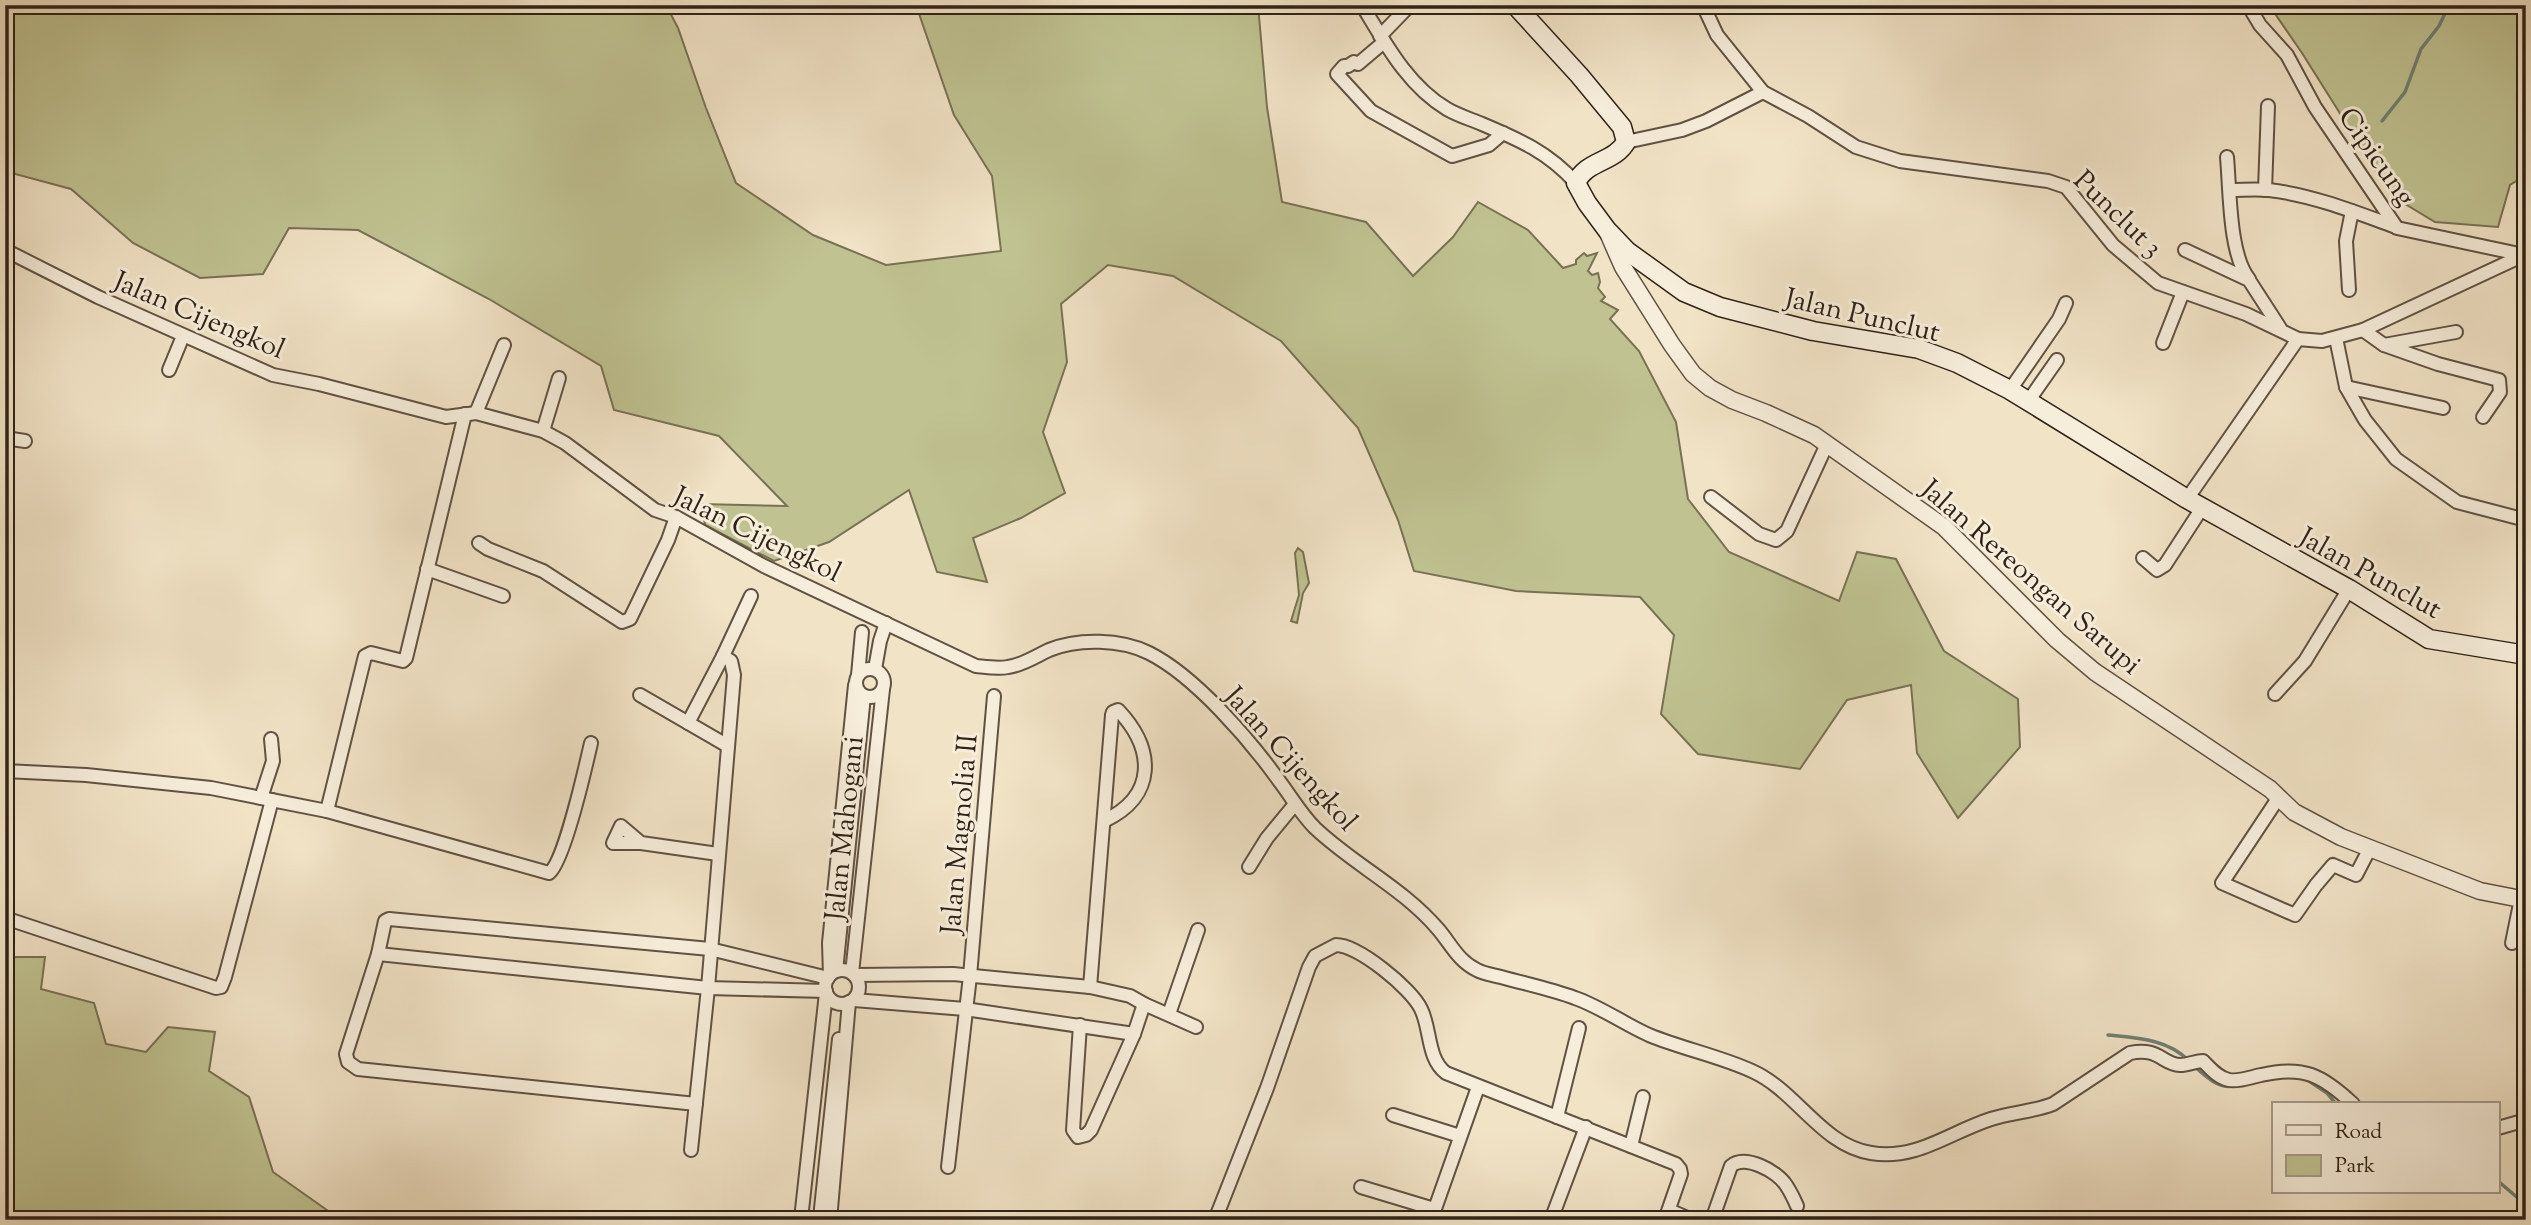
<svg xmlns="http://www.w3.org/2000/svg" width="2531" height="1225" viewBox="0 0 2531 1225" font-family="'Sorts Mill Goudy',serif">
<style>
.green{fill:#c0c291;stroke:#787254;stroke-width:2}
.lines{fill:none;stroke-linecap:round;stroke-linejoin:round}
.stream{stroke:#708073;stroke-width:3.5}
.minor-casing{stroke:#605243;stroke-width:16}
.tertiary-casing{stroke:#605243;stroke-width:19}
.secondary-casing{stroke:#2f2217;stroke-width:21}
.minor{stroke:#f6edda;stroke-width:12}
.tertiary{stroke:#f6edda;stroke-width:16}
.secondary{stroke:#f6edda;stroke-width:18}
.labels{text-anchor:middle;stroke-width:6;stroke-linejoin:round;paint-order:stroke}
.street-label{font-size:28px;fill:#2f2217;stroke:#f6edda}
</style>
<rect width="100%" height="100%" fill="#f1e3c6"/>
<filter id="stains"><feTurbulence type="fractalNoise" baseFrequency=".00286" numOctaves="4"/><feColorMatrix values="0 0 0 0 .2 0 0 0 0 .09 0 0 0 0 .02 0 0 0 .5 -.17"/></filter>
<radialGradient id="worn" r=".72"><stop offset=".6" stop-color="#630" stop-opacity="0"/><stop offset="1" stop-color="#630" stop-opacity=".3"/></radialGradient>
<g class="green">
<polygon points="5,5 666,5 678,28 706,108 736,183 813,235 886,265 1001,251 992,176 954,115 916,5 1258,5 1267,107 1282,202 1366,222 1413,276 1453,237 1478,202 1528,230 1563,268 1576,264 1576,260 1584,253 1587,256 1597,253 1588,271 1592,275 1598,273 1600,282 1598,288 1605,297 1601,301 1618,310 1610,319 1639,351 1676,422 1688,499 1729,552 1839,601 1857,552 1896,559 1944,651 2018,699 2020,747 1958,818 1917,753 1911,685 1847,700 1800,769 1698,754 1661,714 1674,635 1640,597 1516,591 1414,571 1398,520 1358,428 1281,341 1173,276 1108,265 1061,304 1067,362 1043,432 1065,493 1021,518 973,538 987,582 937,572 909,490 829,542 774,561 705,525 702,504 787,506 719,436 614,410 601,366 489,299 358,230 289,228 263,274 200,278 133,243 71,189 15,174 5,157"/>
<polygon points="2269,5 2526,5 2526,175 2510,185 2498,227 2435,222 2392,196 2302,53"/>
<polygon points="1298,548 1303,552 1309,583 1303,593 1297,623 1291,621 1299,595 1295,553"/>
<polygon points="16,957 45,957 41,989 94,1003 106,1044 146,1052 168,1027 215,1032 209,1071 249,1097 273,1172 341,1220 5,1220 5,960"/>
</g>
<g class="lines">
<g class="stream">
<polyline points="2382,121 2405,92 2421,49 2439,26 2449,5"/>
<path d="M2108 1035C2137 1038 2167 1039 2188 1060"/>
<path d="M2193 1065C2205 1076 2218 1089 2234 1086"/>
<polyline points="2306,1079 2327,1093 2336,1104"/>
<polyline points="2498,1181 2526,1205"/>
</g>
<defs>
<g id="minor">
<path d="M1362 5C1385 43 1408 86 1447 109 1457 115 1470 119 1482 124 1520 140 1548 152 1576 183"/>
<polyline points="1703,5 1717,35 1763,92 1808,116 1856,147 1900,161 2048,181 2066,187 2113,245 2158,283 2246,314 2298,339 2322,341 2363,330 2526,254"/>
<polyline points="2248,5 2260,25 2287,55 2315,107 2397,228 2524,255"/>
<polyline points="1380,36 1410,5"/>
<polyline points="1384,42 1358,64 1354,62 1348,66 1344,66 1337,74 1371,111 1452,156 1489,145 1503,133"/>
<polyline points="1626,142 1682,130 1706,121 1763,92"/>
<path d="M2227 157C2230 190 2229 255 2249 279"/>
<path d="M2230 190C2243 190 2256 189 2269 190 2312 195 2355 212 2396 227"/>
<polyline points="2265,190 2268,106"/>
<path d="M5 250 98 297 273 375 319 384 446 417 476 413 543 431 565 443 655 510 676 517 764 566 976 666C986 667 998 669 1008 667 1023 665 1036 656 1049 650 1078 638 1121 639 1149 653 1195 676 1250 740 1280 782 1292 798 1301 814 1315 828 1354 865 1403 888 1438 929 1451 944 1458 961 1477 970 1484 974 1494 975 1501 977 1526 984 1551 989 1575 998 1601 1007 1624 1024 1649 1035 1683 1049 1719 1056 1752 1071 1797 1091 1821 1145 1871 1153 1916 1161 1950 1132 1991 1119 2012 1112 2033 1112 2053 1104L2130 1053C2159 1047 2162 1064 2180 1065 2188 1065 2196 1061 2203 1061 2210 1068 2218 1078 2229 1080 2239 1082 2251 1077 2261 1075 2303 1065 2322 1075 2353 1104"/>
<polyline points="2185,250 2249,280 2280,328"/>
<polyline points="2349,290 2346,241 2352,211"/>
<polyline points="2363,330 2384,345 2438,364 2499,380 2500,392 2483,417"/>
<polyline points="2336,338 2346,387 2365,420 2396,459 2457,502 2526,520"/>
<polyline points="2163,343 2183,292"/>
<polyline points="2384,345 2456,332"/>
<polyline points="169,370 183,336"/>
<polyline points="2346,387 2443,408"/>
<polyline points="2010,390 2059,319 2066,303"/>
<polyline points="2027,403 2057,360"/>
<polyline points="476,413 504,345"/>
<polyline points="543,431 559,378"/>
<polyline points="5,438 25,441"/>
<polyline points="1711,497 1759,534 1776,540 1787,531 1827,444"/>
<polyline points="2187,499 2298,339"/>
<polyline points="479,543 488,549 543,571 622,622 630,619 668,540 676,517"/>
<polyline points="2143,558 2157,570 2165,565 2202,508"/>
<polyline points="427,569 503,596"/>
<circle cx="870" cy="683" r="14"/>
<polyline points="875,669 880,641 886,623"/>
<polyline points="858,675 862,632"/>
<polyline points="2275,694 2305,661 2349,589"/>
<polyline points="640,695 728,746"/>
<polyline points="688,723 723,656"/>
<polyline points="5,771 86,775 211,788 327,811 365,656 371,653 403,661 406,658 465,414"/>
<polyline points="2279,797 2222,883 2295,915 2316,885 2333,865 2356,875 2370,848"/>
<polyline points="261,798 273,761 271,739"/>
<path d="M327 811 549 873C564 863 586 765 591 743"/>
<polyline points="641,843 621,826 613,843 641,843 718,854"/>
<polyline points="1249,867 1267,838 1295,804"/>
<polyline points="5,918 216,988 221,987 225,977 272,800"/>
<polyline points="2512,943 2521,899"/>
<polyline points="378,954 708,988 826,991"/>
<circle cx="842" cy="987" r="17"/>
<polyline points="836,971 864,696"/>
<polyline points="852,973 883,689"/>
<polyline points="830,975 829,943 855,685"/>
<polyline points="854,975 953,974 1090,987 1130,996 1144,1004 1134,1034 1091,1130 1086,1135 1078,1137 1073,1130 1080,1025"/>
<path d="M1090 987 1112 715 1113 712 1118 710C1155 749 1157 796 1104 821"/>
<polyline points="854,1000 965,1009 1134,1034"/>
<polyline points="1144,1004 1196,1027"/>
<polyline points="1169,1014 1198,930"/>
<polyline points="696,1104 358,1069 348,1062 346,1054 378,954 385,921 389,919 710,949 828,978"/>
<polyline points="1393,1115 1460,1136"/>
<polyline points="1557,1117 1579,1028"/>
<polyline points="2498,1128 2526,1120"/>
<polyline points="1631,1146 1643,1097"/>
<polyline points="691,1150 708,988 734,675 731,661 723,656 751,596"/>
<polyline points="948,1167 970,976 994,696"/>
<polyline points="1361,1187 1434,1209"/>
<polyline points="1669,1210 1692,1220"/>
<polyline points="820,1218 839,1039"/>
<polyline points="801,1219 826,993"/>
<polyline points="830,1220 849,1002"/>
<path d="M1215 1220 1267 1088 1309 967 1315 956 1336 945C1358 945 1411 988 1421 1009 1431 1029 1427 1059 1446 1073L1676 1164 1680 1169 1681 1174 1665 1220"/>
<polyline points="1431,1220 1478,1087"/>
<polyline points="1551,1220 1586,1127"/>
<path d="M1712 1220 1731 1166C1745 1154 1777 1171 1786 1185 1790 1191 1794 1199 1797 1206"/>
</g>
<polyline id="tertiary" points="1608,233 1623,267 1672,345 1693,374 1710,388 1732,400 1766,413 1814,435 1944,527 2057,640 2095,672 2270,789 2294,812 2341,837 2480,891 2526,900"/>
<path id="secondary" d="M1515 5 1579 75 1622 127 1626 142C1614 163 1586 160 1576 183L1587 203 1607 230 1627 251 1684 292 1720 307 1813 331 1919 349 1957 363 2010 390 2187 499 2349 589 2429 639 2526 655"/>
</defs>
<use href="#minor" class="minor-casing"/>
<use href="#tertiary" class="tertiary-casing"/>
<use href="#secondary" class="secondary-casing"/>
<use href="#minor" class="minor"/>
<use href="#tertiary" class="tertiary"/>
<use href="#secondary" class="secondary"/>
</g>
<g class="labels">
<g class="street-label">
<text transform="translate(2378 156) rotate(55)" y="10">Cipicung</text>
<text transform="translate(2119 213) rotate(44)" y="10">Punclut 3</text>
<text transform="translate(200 314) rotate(23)" y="10">Jalan Cijengkol</text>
<text transform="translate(1863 314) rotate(13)" y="10">Jalan Punclut</text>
<text transform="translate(758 533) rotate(26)" y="10">Jalan Cijengkol</text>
<text transform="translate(2371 572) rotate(29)" y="10">Jalan Punclut</text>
<text transform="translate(2032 576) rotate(41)" y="10">Jalan Rereongan Sarupi</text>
<text transform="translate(1292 758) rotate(48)" y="10">Jalan Cijengkol</text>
<text transform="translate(843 828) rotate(-84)" y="10">Jalan Mahogani</text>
<text transform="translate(958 834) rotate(-85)" y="10">Jalan Magnolia II</text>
</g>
</g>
<rect width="2531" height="1225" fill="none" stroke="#f1e3c6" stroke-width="28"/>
<rect x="7" y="7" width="2517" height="1211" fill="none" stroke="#2f2217" stroke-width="3.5"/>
<rect x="14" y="14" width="2503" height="1197" fill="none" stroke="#2f2217" stroke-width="2"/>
<rect x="2272" y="1102" width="228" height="91" fill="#f6edda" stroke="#a69c8c" stroke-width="2"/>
<rect x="2286" y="1125" width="35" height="10" fill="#f6edda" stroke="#a69c8c" stroke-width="2"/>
<text x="2335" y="1138" font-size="21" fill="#2f2217">Road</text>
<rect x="2286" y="1155" width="35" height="21" fill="#c0c291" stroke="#a69c8c" stroke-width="2"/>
<text x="2335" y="1172" font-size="21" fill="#2f2217">Park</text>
<rect width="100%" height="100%" filter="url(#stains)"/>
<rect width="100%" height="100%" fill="url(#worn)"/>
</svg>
